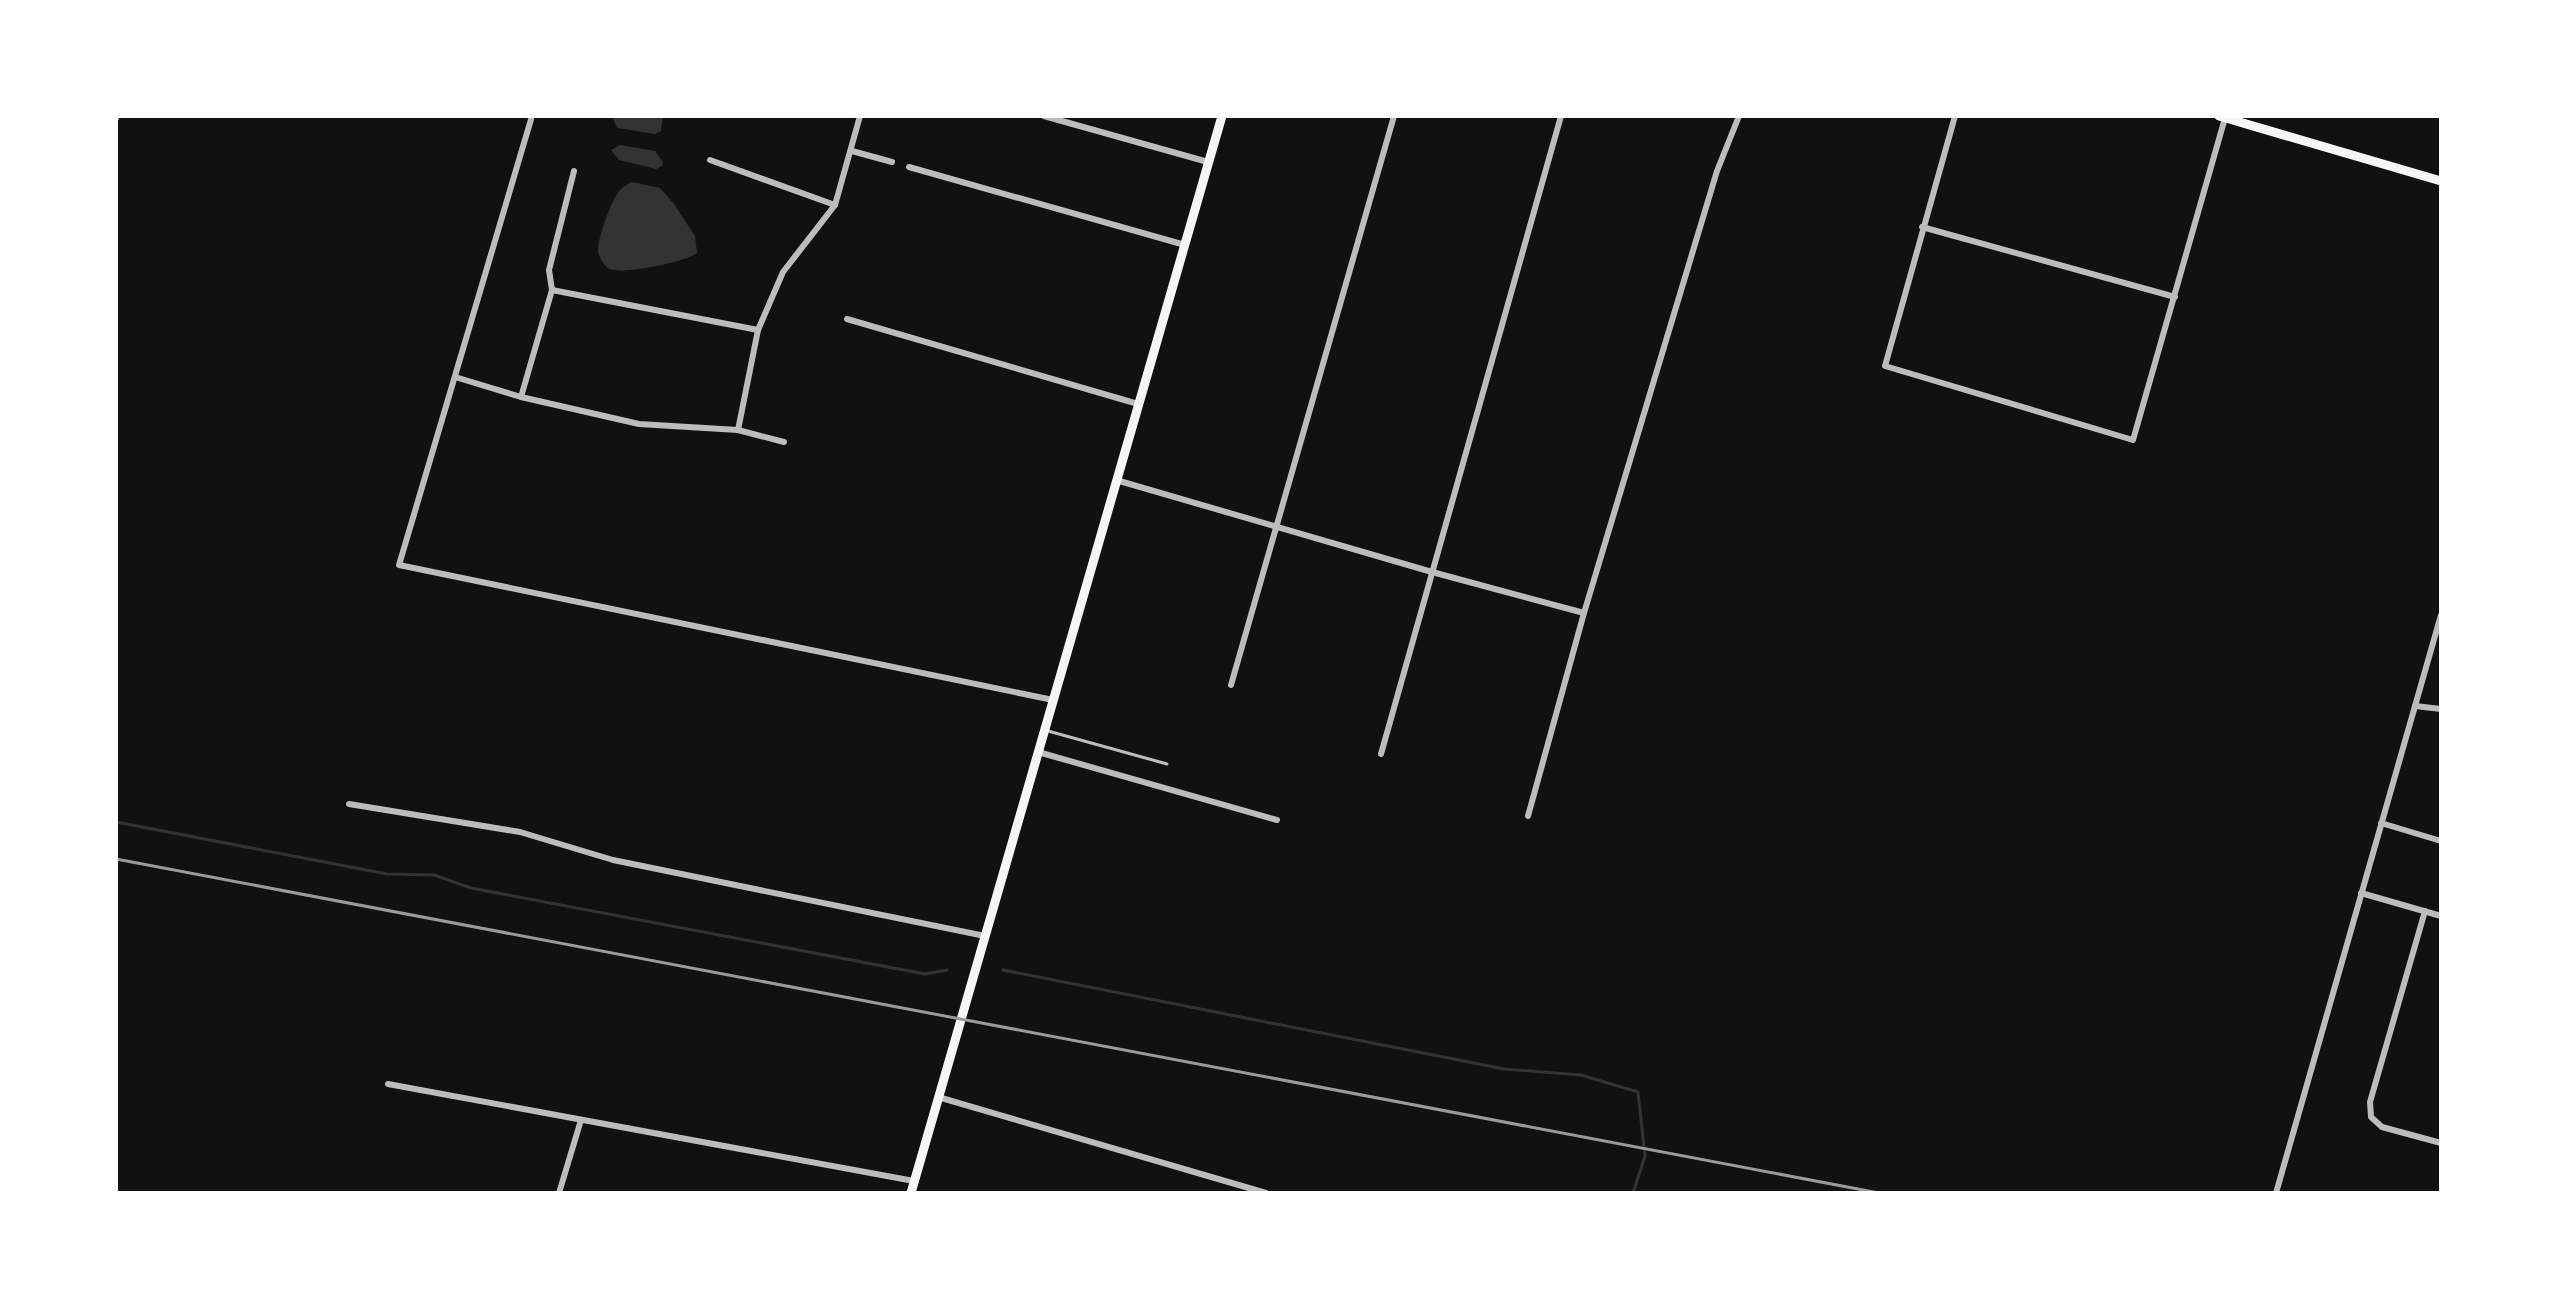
<svg xmlns="http://www.w3.org/2000/svg" width="2557" height="1309" viewBox="0 0 2557 1309" font-family="'Sofia Sans Condensed',sans-serif">
<style>
.water{fill:#333}
.lines{fill:none;stroke-linecap:round;stroke-linejoin:round}
.stream{stroke:#333;stroke-width:3}
.service{stroke:#bcbcbc;stroke-width:3}
.minor{stroke:#bcbcbc;stroke-width:6}
.secondary{stroke:#f5f5f5;stroke-width:9}
.rail{stroke:#9a9a9a;stroke-width:3}
</style>
<rect width="100%" height="100%" fill="#111"/>
<g class="water">
<polygon points="612,116 663,116 661,131 655,134 617,128"/>
<polygon points="620,145 655,151 663,162 662,166 656,169 619,160 611,150"/>
<path d="M632 182 660 188 674 204 695 236 697 253C686 262 618 276 608 268 604 265 599 257 598 252 597 240 612 197 621 189 623 187 629 183 632 182Z"/>
</g>
<g class="lines">
<g class="stream">
<polyline points="116,822 387,874 434,875 471,888 925,974 947,970"/>
<polyline points="1003,970 1504,1069 1581,1075 1638,1092 1645,1156 1633,1193"/>
</g>
<polyline class="service" points="1048,731 1167,764"/>
<g class="minor">
<polyline points="532,116 399,565 1053,700"/>
<polyline points="1044,116 1208,162"/>
<polyline points="1955,116 1885,366 2133,440 2225,118"/>
<polyline points="116,118 116,116"/>
<polyline points="852,151 892,162"/>
<polyline points="710,160 835,205"/>
<polyline points="909,167 1185,245"/>
<polyline points="1922,227 2175,297"/>
<polyline points="552,290 758,330"/>
<polyline points="847,319 1138,404"/>
<polyline points="455,377 521,397 639,424 738,430 784,442"/>
<polyline points="521,397 552,290 549,270 574,171"/>
<polyline points="738,430 758,330 783,272 835,205 860,116"/>
<polyline points="1116,480 1432,572 1584,613"/>
<polyline points="1231,685 1394,116"/>
<polyline points="2415,706 2441,709"/>
<polyline points="1038,752 1277,820"/>
<polyline points="1381,754 1561,116"/>
<polyline points="349,804 520,832 613,860 985,936"/>
<polyline points="1528,816 1584,613 1717,171 1739,116"/>
<polyline points="2381,823 2441,841"/>
<polyline points="2361,893 2441,916"/>
<polyline points="2425,911 2370,1102 2371,1117 2382,1127 2441,1143"/>
<polyline points="388,1084 914,1181"/>
<polyline points="938,1097 1266,1193"/>
<polyline points="559,1193 581,1120"/>
<polyline points="2276,1193 2441,615"/>
</g>
<g class="secondary">
<polyline points="2219,116 2441,181"/>
<polyline points="911,1193 1222,116"/>
</g>
<polyline class="rail" points="116,859 1879,1193"/>
</g>
<rect width="2557" height="1309" fill="none" stroke="#ffffff" stroke-width="236"/>
</svg>
